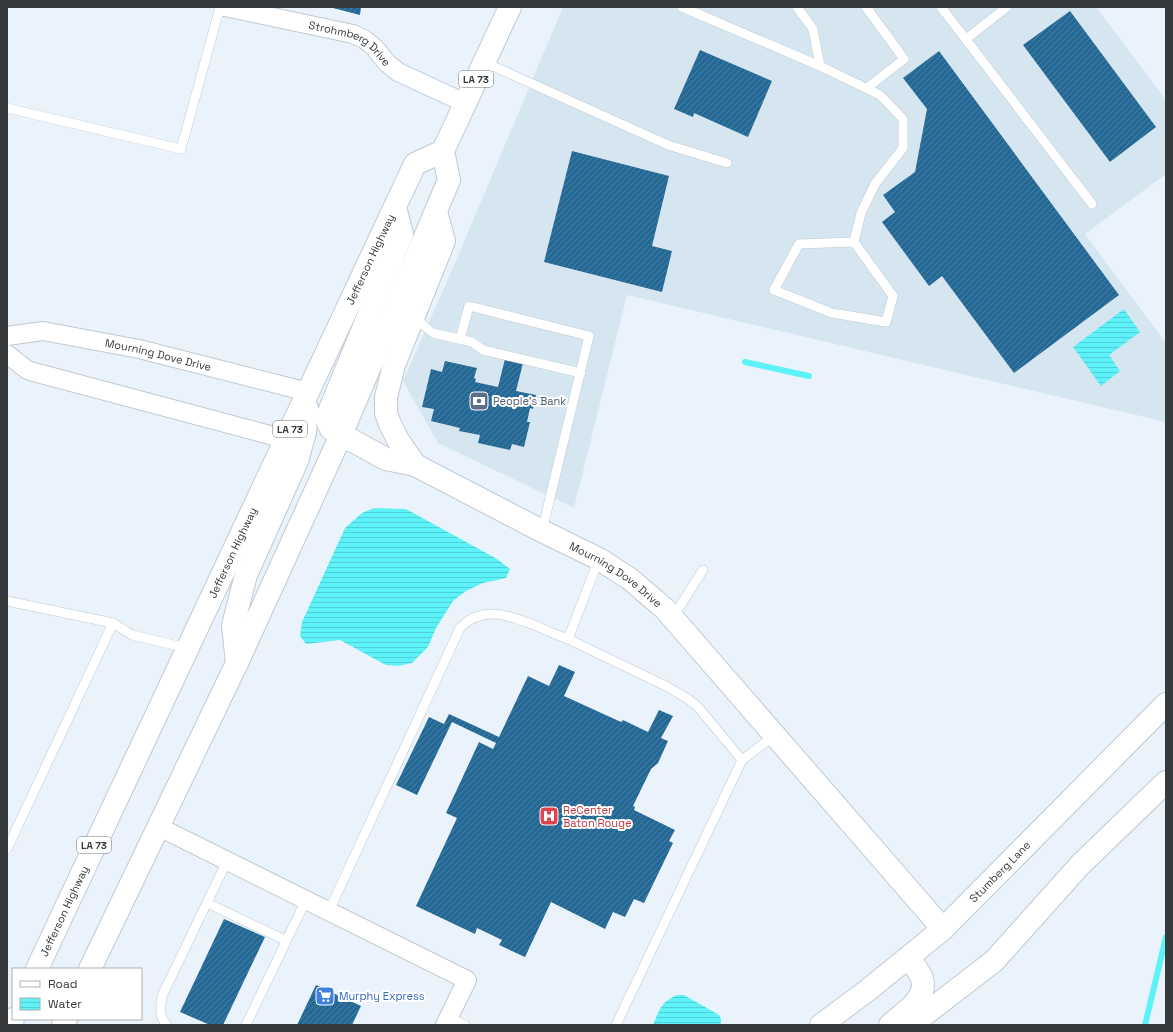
<svg xmlns="http://www.w3.org/2000/svg" width="1173" height="1032" viewBox="0 0 1173 1032" font-family="'Space Grotesk',sans-serif">
<style>
.built{fill:#d6e6f1}
.water{fill:url(#water-rules)}
.lines{fill:none;stroke-linecap:round;stroke-linejoin:round}
.stream{stroke:#5df1f8;stroke-width:6}
.building{fill:url(#building-hatch)}
.lane-casing{stroke:#c0c9d0;stroke-width:10}
.street-casing{stroke:#c0c9d0;stroke-width:20}
.secondary-casing{stroke:#c0c9d0;stroke-width:24}
.primary-casing{stroke:#c0c9d0;stroke-width:24}
.lane{stroke:#fff;stroke-width:9}
.street{stroke:#fff;stroke-width:18}
.secondary{stroke:#fff;stroke-width:22}
.primary{stroke:#fff;stroke-width:22}
.labels{text-anchor:middle;stroke-width:4;stroke-linejoin:round;paint-order:stroke}
.shield{fill:#fff;stroke:#727576;stroke-width:1}
.shield-label{font-size:10px;font-weight:bold;fill:#363a3c}
.street-label{font-size:11px;fill:#363a3c;stroke:#fff}
.service-label{font-size:11px;fill:#4e5e75;stroke:#fff;text-anchor:start}
.health-label{font-size:11px;fill:#be3a42;stroke:#fff;text-anchor:start}
.shop-label{font-size:11px;fill:#366cbe;stroke:#fff;text-anchor:start}
</style>
<defs>
<pattern id="water-rules" width="6" height="5" patternUnits="userSpaceOnUse"><rect width="6" height="5" fill="#5df1f8"/><path d="M0 2.5h6" fill="none" stroke="#51cfd6"/></pattern>
<pattern id="building-hatch" width="6" height="6" patternUnits="userSpaceOnUse"><rect width="6" height="6" fill="#246896"/><path d="M-1 1l2-2M0 6l6-6M5 7l2-2" fill="none" stroke="#4c7fa2"/></pattern>
</defs>
<rect width="100%" height="100%" fill="#eaf3fb"/>
<polygon class="built" points="563,7 1096,7 1166,100 1166,174 1085,234 1166,343 1166,422 627,295 574,508 438,443 403,381 458,256"/>
<g class="water">
<polygon points="1124,309 1140,332 1109,355 1120,371 1101,386 1073,347"/>
<polygon points="374,508 406,509 497,559 510,569 506,578 483,583 466,591 453,601 436,628 428,647 412,663 398,666 386,665 340,640 306,644 300,636 302,622 345,528 362,513"/>
<path d="M677 995H684L719 1015C721 1018 722 1021 720 1025H653C660 1009 660 1003 677 995Z"/>
</g>
<g class="lines">
<g class="stream">
<polyline points="745,362 809,376"/>
<polyline points="1145,1025 1166,937"/>
</g>
</g>
<g class="building">
<polygon points="329,7 361,7 360,15"/>
<polygon points="1070,11 1156,127 1110,162 1023,45"/>
<polygon points="700,50 772,81 748,137 694,113 693,117 674,109"/>
<polygon points="939,51 1119,295 1014,373 942,276 929,286 882,222 895,212 883,195 915,172 927,109 903,78"/>
<polygon points="572,151 669,176 652,246 672,251 662,292 544,262"/>
<polygon points="505,359 523,363 516,391 536,395 533,409 530,408 527,422 530,422 524,447 512,444 510,450 478,443 480,435 459,431 460,428 431,421 434,409 422,407 431,369 442,372 445,361 477,368 474,378 476,379 475,382 498,387"/>
<polygon points="559,665 575,672 564,696 621,722 623,720 648,732 659,710 673,716 661,738 668,741 658,763 651,769 633,806 635,807 634,810 675,830 669,841 673,843 644,903 634,899 625,917 613,912 605,929 551,902 525,957 499,945 502,940 477,928 475,934 416,906 457,818 446,813 479,742 493,749 496,743 452,722 417,795 396,785 429,717 444,724 449,714 499,737 528,676 549,686"/>
<polygon points="224,919 265,937 223,1025 210,1025 180,1012"/>
<polygon points="316,985 361,1006 352,1025 297,1025"/>
</g>
<g class="lines">
<defs>
<g id="lane">
<polyline points="682,7 820,66 880,95 903,119 903,148 875,184 861,213 854,242 893,296 886,322 832,313 774,290 799,244 854,242"/>
<polyline points="797,7 813,29 820,66"/>
<polyline points="866,7 904,59 867,88"/>
<polyline points="941,7 1092,204"/>
<polyline points="966,39 1007,7"/>
<polyline points="484,62 668,145 727,163"/>
<polyline points="7,108 181,149 220,7"/>
<polyline points="416,316 423,325 433,333 472,342 483,350 581,373"/>
<polyline points="460,339 469,306 589,336 542,531"/>
<polyline points="599,559 568,639 668,687 688,699 698,707 742,760 775,735"/>
<polyline points="7,601 113,623 132,635 187,648"/>
<polyline points="673,617 703,570"/>
<polyline points="7,849 113,623"/>
<polyline points="207,903 285,940"/>
<path d="M329 911 460 628C482 605 508 615 534 625 545 630 557 635 568 639"/>
<polyline points="448,1018 465,1025"/>
<path d="M167 1025C158 1017 161 1007 162 996L227 861"/>
<polyline points="246,1025 306,900"/>
<polyline points="616,1025 742,760"/>
</g>
<g id="street">
<path id="s1" d="M225 7 353 34 364 39 374 47 387 63 398 72 465 103"/>
<path id="s2" d="M7 336 43 331 139 349 308 392"/>
<polyline points="7,354 26,369 30,371 285,439"/>
<polyline points="159,827 467,980 445,1025"/>
</g>
<g id="secondary">
<path id="s3" d="M415 465 542 531 599 559 630 579 665 609 943 929"/>
<path id="s4" d="M821 1025 868 990 943 929 1166 704"/>
<path d="M890 1025C903 1013 928 999 922 979 920 971 913 965 908 958"/>
<polyline points="911,1025 994,961 1080,865 1166,782"/>
</g>
<g id="primary">
<polyline points="395,207 402,234 328,414 328,423 331,429 386,459 415,465"/>
<polyline points="415,465 398,440 390,424 386,413 386,397 394,365 444,241 436,212"/>
<polyline points="237,663 233,625 246,575 297,461 305,432 307,408"/>
<path id="s5" d="M37 969 415 164 443 151"/>
<polyline points="90,969 237,663 341,435 449,180 443,151 510,7"/>
<polyline points="11,1025 13,1019"/>
<polyline points="63,1025 66,1019"/>
</g>
</defs>
<use href="#lane" class="lane-casing"/>
<use href="#street" class="street-casing"/>
<use href="#secondary" class="secondary-casing"/>
<use href="#primary" class="primary-casing"/>
<use href="#lane" class="lane"/>
<use href="#street" class="street"/>
<use href="#secondary" class="secondary"/>
<use href="#primary" class="primary"/>
</g>
<defs>
<symbol id="bank-square" viewBox="-11 -11 22 22"><rect x="-9" y="-9" width="18" height="18" rx="4" fill="#5c6f8a" stroke="#fff"/><path d="M-6-4H6V4H-6ZM0-2.3a2.3 2.3 0 1 0 0 4.6a2.3 2.3 0 1 0 0-4.6Z" fill="#fff"/></symbol>
<symbol id="hospital-square" viewBox="-11 -11 22 22"><rect x="-9" y="-9" width="18" height="18" rx="4" fill="#e0444e" stroke="#fff"/><path d="M-5-5h3v3.5h4V-5h3V5h-3V1.5h-4V5h-3Z" fill="#fff"/></symbol>
<symbol id="supermarket-square" viewBox="-11 -11 22 22"><rect x="-9" y="-9" width="18" height="18" rx="4" fill="#3f7fe0" stroke="#fff"/><path d="M-6-5.5h2.5l.6 2H6L4.5 2H-2.5L-4.4-4H-6ZM-1.5 3.2a1.3 1.3 0 1 0 .1 0ZM3 3.2a1.3 1.3 0 1 0 .1 0Z" fill="#fff"/></symbol>
</defs>
<g fill-rule="evenodd">
<use href="#bank-square" x="468" y="390" width="22" height="22"/>
<use href="#hospital-square" x="538" y="805" width="22" height="22"/>
<use href="#supermarket-square" x="314" y="985" width="22" height="22"/>
</g>
<g class="labels">
<g class="shield">
<rect x="459" y="71" width="34" height="16" rx="3"/>
<rect x="273" y="421" width="34" height="16" rx="3"/>
<rect x="77" y="837" width="34" height="16" rx="3"/>
</g>
<g class="shield-label">
<text x="476" y="83">LA 73</text>
<text x="290" y="433">LA 73</text>
<text x="94" y="849">LA 73</text>
</g>
<g class="street-label">
<text dy="4" stroke="none"><textPath href="#s1" startOffset="132">Strohmberg Drive</textPath></text>
<text dy="4" stroke="none"><textPath href="#s5" startOffset="784">Jefferson Highway</textPath></text>
<text dy="4" stroke="none"><textPath href="#s2" startOffset="154">Mourning Dove Drive</textPath></text>
<text dy="4" stroke="none"><textPath href="#s5" startOffset="460">Jefferson Highway</textPath></text>
<text dy="4" stroke="none"><textPath href="#s3" startOffset="229">Mourning Dove Drive</textPath></text>
<text dy="4" stroke="none"><textPath href="#s4" startOffset="236">Stumberg Lane</textPath></text>
<text dy="4" stroke="none"><textPath href="#s5" startOffset="64">Jefferson Highway</textPath></text>
</g>
<g class="service-label">
<text x="493" y="405">People's Bank</text>
</g>
<g class="health-label">
<text x="563" y="814">ReCenter<tspan x="563" dy="13">Baton Rouge</tspan></text>
</g>
<g class="shop-label">
<text x="339" y="1000">Murphy Express</text>
</g>
</g>
<rect width="1173" height="1032" fill="none" stroke="#363a3c" stroke-width="16"/>
<rect x="12" y="968" width="130" height="52" fill="#ffffff" stroke="#afb0b1"/>
<rect x="20" y="981" width="20" height="6" fill="#ffffff" stroke="#afb0b1"/>
<text x="48" y="988" font-size="12" fill="#363a3c">Road</text>
<rect x="20" y="998" width="20" height="12" fill="url(#water-rules)" stroke="#afb0b1"/>
<text x="48" y="1008" font-size="12" fill="#363a3c">Water</text>
</svg>
